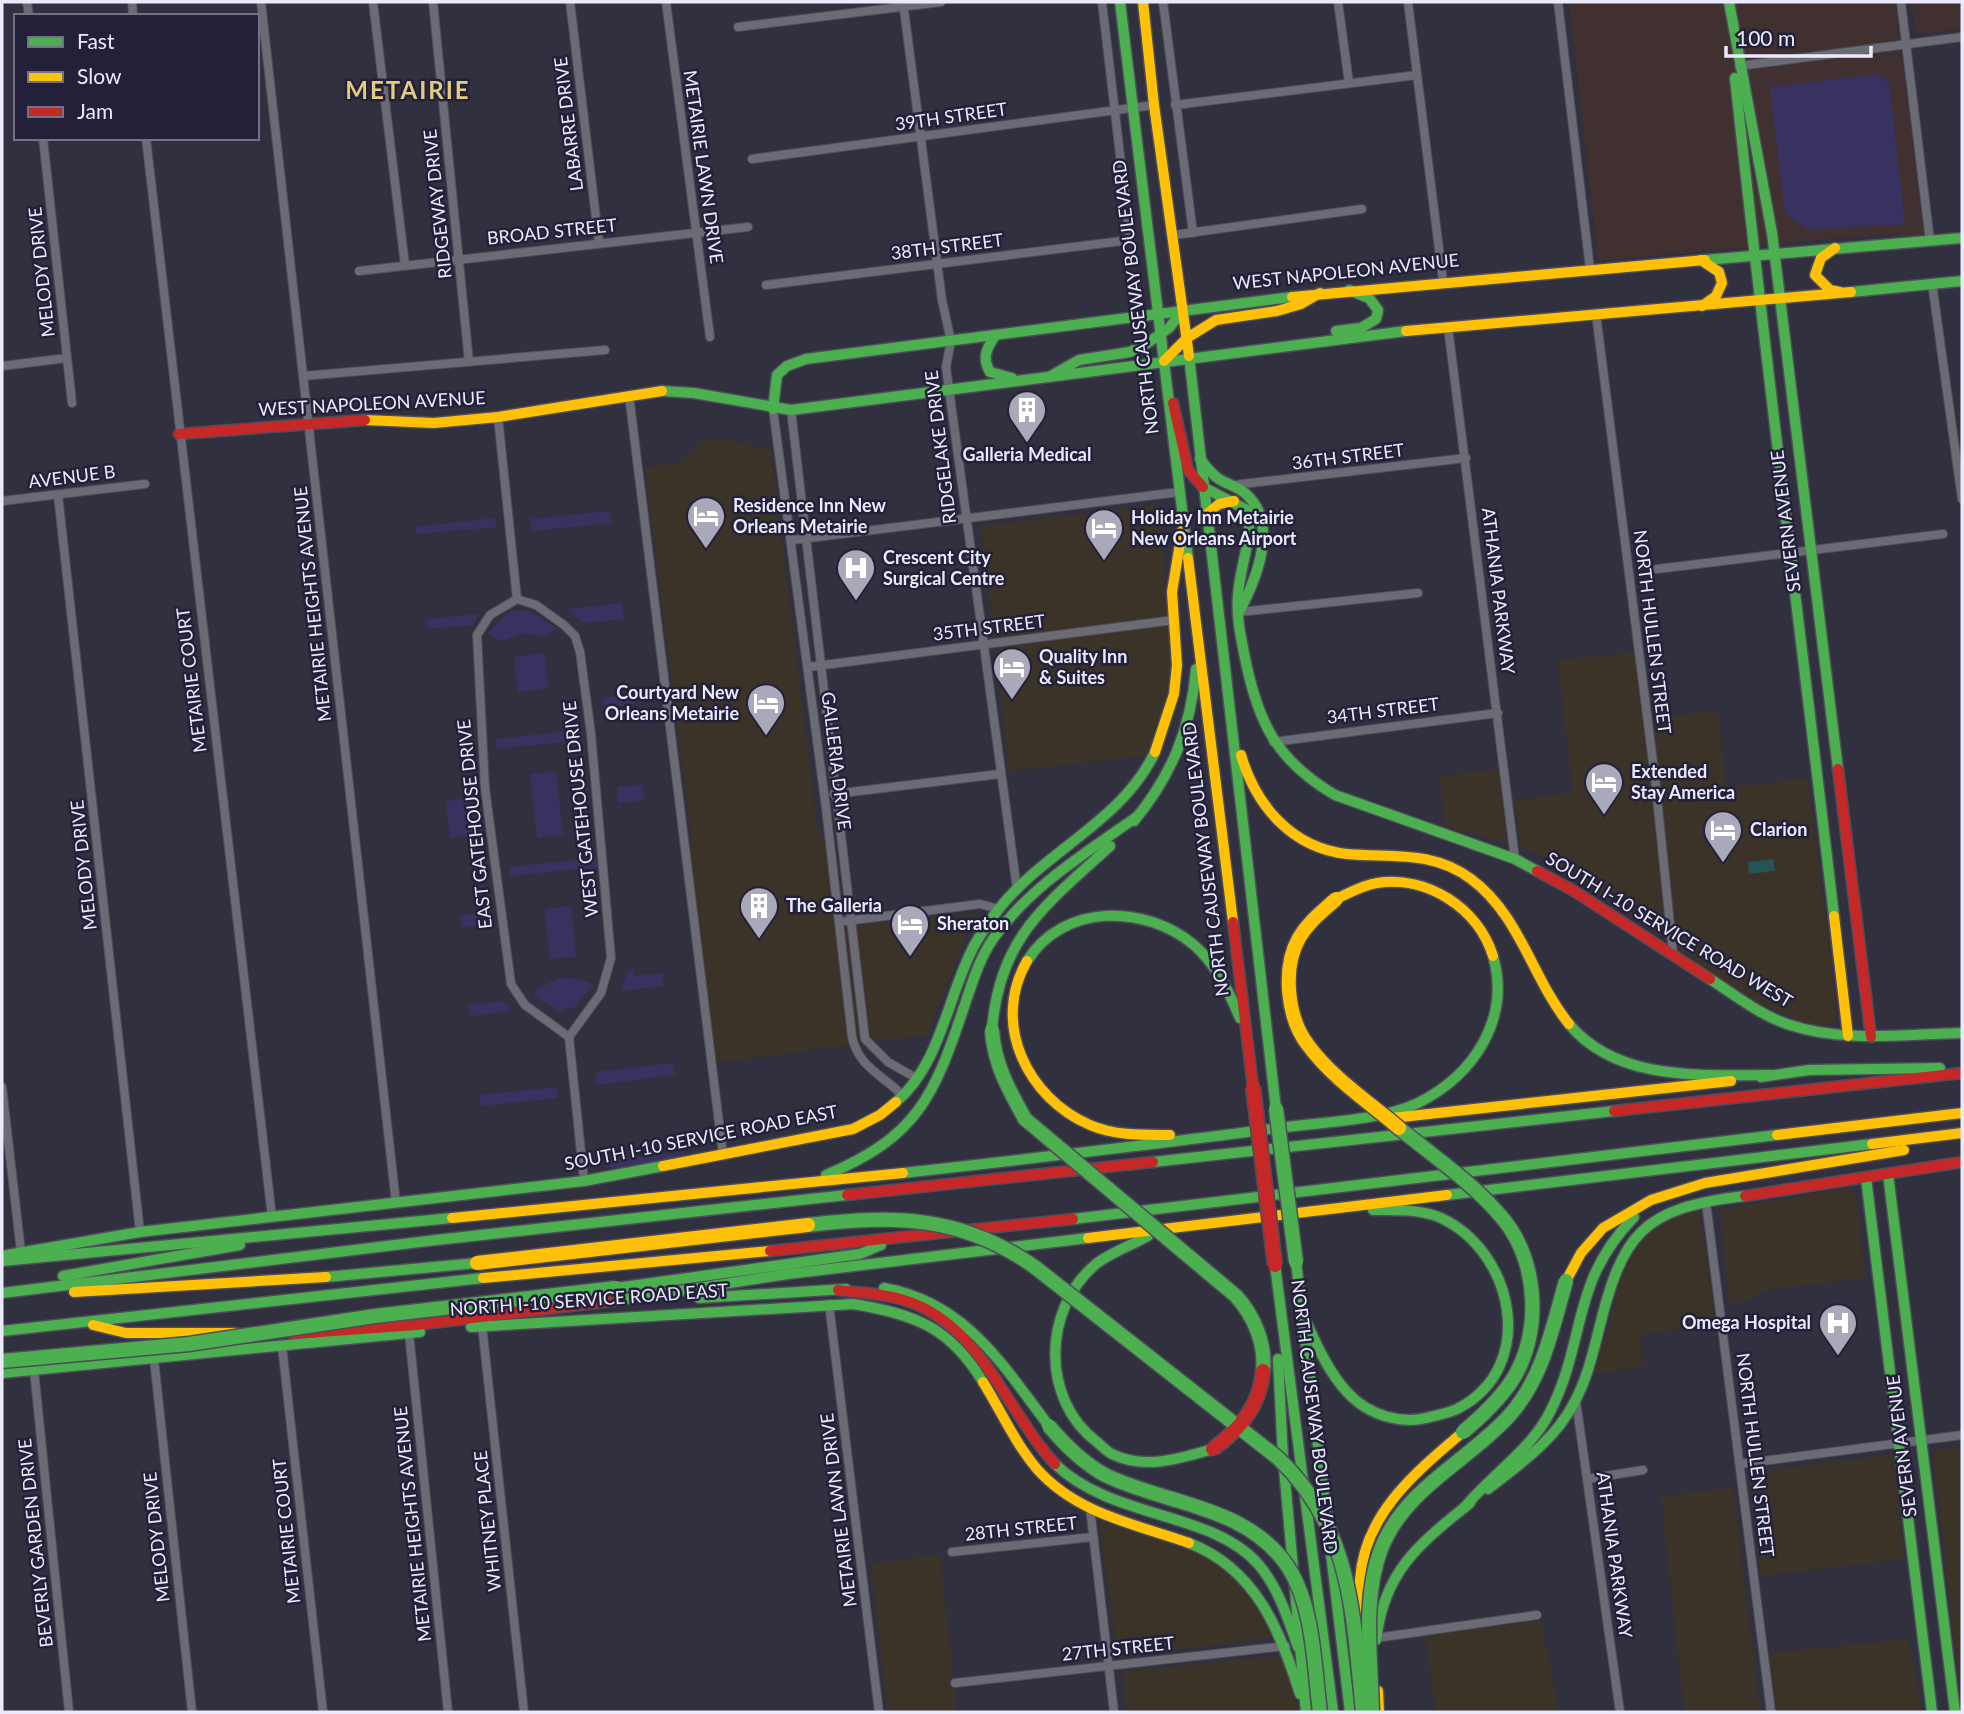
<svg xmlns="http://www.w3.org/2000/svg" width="1964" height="1714" viewBox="0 0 1964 1714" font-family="Lato,sans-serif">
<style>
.commercial{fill:#3b3328}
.education{fill:#413030}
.green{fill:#383261}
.water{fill:#245456}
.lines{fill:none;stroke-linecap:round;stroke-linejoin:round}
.street-casing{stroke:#4d4c59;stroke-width:10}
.fast-casing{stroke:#4d4c59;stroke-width:13}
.slow-casing{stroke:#4d4c59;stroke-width:13}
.jam-casing{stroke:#4d4c59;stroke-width:13}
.street{stroke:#6b6b76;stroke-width:8}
.fast{stroke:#4caf50;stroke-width:10}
.slow{stroke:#ffc107;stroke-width:10}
.jam{stroke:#c62828;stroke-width:10}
.fast-bridge-casing{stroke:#4d4c59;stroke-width:17;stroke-linecap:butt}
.slow-bridge-casing{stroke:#4d4c59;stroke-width:17;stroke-linecap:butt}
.jam-bridge-casing{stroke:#4d4c59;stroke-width:17;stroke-linecap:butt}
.fast-bridge{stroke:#4caf50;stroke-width:14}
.slow-bridge{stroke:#ffc107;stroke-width:14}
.jam-bridge{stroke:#c62828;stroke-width:14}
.labels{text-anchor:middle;stroke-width:5;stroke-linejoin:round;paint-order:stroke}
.street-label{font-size:18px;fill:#ebeafc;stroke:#23203a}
.poi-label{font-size:18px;font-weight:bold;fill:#ebeafc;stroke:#23203a;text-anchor:start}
.district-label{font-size:24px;font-weight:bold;letter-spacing:2px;fill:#e3cb7f;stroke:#23203a}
</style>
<rect width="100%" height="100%" fill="#31303f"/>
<g class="commercial">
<polygon points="720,438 771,451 817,826 827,844 837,929 975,913 928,1035 707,1064 682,863 692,842 645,468 681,462 703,441"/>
<polygon points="1158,504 1173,664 1164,720 1145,756 1009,771 981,526"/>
<polygon points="1636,652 1643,720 1718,710 1726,788 1808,778 1837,1012 1835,1022 1825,1027 1805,1024 1768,1007 1733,987 1583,882 1521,845 1514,800 1573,793 1557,660"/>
<polygon points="1499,769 1508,844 1446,826 1439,776"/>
<polygon points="1848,1188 1856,1195 1865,1278 1767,1290 1745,1301 1729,1304 1720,1209"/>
<polygon points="1699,1209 1716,1323 1640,1335 1643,1367 1595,1374 1623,1271 1630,1255 1639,1242 1664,1220"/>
<polygon points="1962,1446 1962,1712 1933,1453 1935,1450"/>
<polygon points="1893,1454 1904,1559 1761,1576 1748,1473"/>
<polygon points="1733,1488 1760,1712 1684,1712 1661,1496"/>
<polygon points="1103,1522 1192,1550 1222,1567 1261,1604 1274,1627 1274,1637 1118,1658 1099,1523"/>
<polygon points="940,1554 957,1712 887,1712 871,1564"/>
<polygon points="1541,1620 1559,1712 1436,1712 1425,1636"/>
<polygon points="1909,1639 1922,1712 1775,1712 1769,1653"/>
<polygon points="1283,1655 1298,1712 1127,1712 1122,1672"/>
</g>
<g class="education">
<polygon points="1569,2 1895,2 1925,239 1881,234 1598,261"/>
<polygon points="1912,2 1962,2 1962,29 1923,34 1915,28"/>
</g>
<g class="green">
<polygon points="1878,74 1889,83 1905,224 1809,230 1785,214 1770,87"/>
<polygon points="610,511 611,523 532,531 530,519"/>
<polygon points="495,518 496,527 416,534 415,527"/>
<polygon points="622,603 624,619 584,623 568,609"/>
<path d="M524 608 557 628 544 637C537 636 528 633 520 634 506 638 501 646 488 633L510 611H524Z"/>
<polygon points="479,614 473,625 428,629 427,619"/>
<polygon points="544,653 548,688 518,692 514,657"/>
<polygon points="633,694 634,704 604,708 603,698"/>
<polygon points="582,730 583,740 497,749 496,739"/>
<polygon points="556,772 563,835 537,838 530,774"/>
<polygon points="643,785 644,801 618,803 617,787"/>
<polygon points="468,798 472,835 450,838 446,801"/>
<polygon points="596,858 597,867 510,876 510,867"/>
<polygon points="571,906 576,957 550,959 545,909"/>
<polygon points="489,913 490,925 461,927 460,915"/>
<polygon points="633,970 634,976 663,973 664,986 620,991 628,971"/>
<polygon points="560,978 580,979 593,984 573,1009 568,1007 560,1011 535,996 535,989"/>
<polygon points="503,1001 511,1011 470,1016 469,1005"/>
<polygon points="673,1063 675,1075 597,1085 595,1072"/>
<polygon points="557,1087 558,1098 480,1106 479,1095"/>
<polygon points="684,1152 685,1159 628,1168 605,1167 604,1161"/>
</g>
<polygon class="water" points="1773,859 1775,871 1749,874 1748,862"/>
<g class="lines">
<defs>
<g id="street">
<polyline points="27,2 29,16"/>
<polyline points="132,2 133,16"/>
<polyline points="261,2 396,1203"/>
<polyline points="373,2 405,265"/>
<polyline points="433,2 469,362"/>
<polyline points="570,2 599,243"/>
<polyline points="666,2 710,337"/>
<polyline points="903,2 942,300 951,341 946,367 1017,889"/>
<polyline points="1163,2 1193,233"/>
<polyline points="1338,2 1349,83"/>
<polyline points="1408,2 1443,281"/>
<polyline points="1558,2 1590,269"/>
<polyline points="1901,2 1930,241"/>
<polyline points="738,27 941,2"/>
<polyline points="1739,66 1962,37"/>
<polyline points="1175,105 1417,75"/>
<polyline points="43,138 72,403"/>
<polyline points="146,138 272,1217"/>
<polyline points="752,159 1154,105"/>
<polyline points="1174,235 1362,209"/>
<polyline points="359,271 748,227"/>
<polyline points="1932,283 1962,499"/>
<polyline points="766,285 1130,240 1102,2"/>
<polyline points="1596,314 1655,778 1673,954"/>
<polyline points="1448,327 1515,859"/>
<polyline points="2,366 67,358"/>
<polyline points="303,376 605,350"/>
<polyline points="629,395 723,1155"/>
<path d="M773 409 826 808 852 1037C859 1068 882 1074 903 1096"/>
<polyline points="791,410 865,1039 888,1062 916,1078"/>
<polyline points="498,417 517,599"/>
<polyline points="1234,485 1466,458"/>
<polyline points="58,495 140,1232"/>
<polyline points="2,501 145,484"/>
<polyline points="793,540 1179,492"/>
<polyline points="1657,569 1943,534"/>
<polyline points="517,599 490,615 477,635 485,788 511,984 525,1005 569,1037"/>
<polyline points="517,599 536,605 564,625 575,636 580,652 591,734 611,958 601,993 569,1037"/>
<polyline points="1239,612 1418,593"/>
<polyline points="808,667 1174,620"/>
<polyline points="1273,742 1498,713"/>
<polyline points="834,794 1000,774"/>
<polyline points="846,921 980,904 999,909"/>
<polyline points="569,1037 584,1181"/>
<polyline points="2,1087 21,1252"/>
<polyline points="1706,1202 1771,1712"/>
<polyline points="829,1304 879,1712"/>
<polyline points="482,1325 524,1712"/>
<polyline points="409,1333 448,1712"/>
<polyline points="282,1346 323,1712"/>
<polyline points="154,1359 192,1712"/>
<polyline points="34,1370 69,1712"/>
<polyline points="1576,1401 1620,1712"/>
<polyline points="1740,1464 1962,1435"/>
<polyline points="1587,1479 1643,1470"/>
<polyline points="1090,1508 1114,1712"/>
<polyline points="952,1552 1093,1537"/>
<polyline points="1376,1638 1537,1615"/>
<polyline points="955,1683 1286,1646"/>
</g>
<g id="fast">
<polyline points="1120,2 1188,558"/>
<polyline points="1729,2 1772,233 1838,769"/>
<path d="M1735 78C1765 358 1801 636 1834 916"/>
<polyline points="1705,260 1962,238"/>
<polyline points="1851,292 1962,281"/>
<polyline points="1336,331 1361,328 1376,319 1378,310 1369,298 1349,290"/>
<path d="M995 336C986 349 982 358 990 372L1012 378"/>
<polyline points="1189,356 1276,1109"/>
<polyline points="1049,377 1079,360 1130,352 1146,344 1169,328 1184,309"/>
<polyline points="662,391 694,393 791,410 1406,331"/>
<polyline points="773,409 777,375 787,366 806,359 1292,297"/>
<path d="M1200 459C1206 466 1211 474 1219 479 1228 485 1240 487 1247 495 1279 525 1256 580 1239 612"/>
<path d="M1203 487 1249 511C1252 541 1240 566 1238 595 1236 616 1241 638 1245 658 1258 723 1277 761 1335 795L1515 859 1537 871"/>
<path d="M1134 821C1172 775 1191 728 1196 669"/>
<path d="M1027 961C1063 903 1145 904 1194 945 1216 964 1229 992 1240 1018"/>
<path d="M1710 979C1735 995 1761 1016 1790 1025 1844 1043 1905 1034 1962 1033"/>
<path d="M1569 1024C1617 1082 1702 1075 1770 1075"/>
<path d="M992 1030C999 937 1046 905 1110 846"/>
<polyline points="1761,1077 1809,1070 1940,1068"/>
<path d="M896 1102C940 1065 947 999 972 950 978 937 989 922 998 910 1045 850 1122 822 1155 752"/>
<polyline points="1153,1162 1614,1111"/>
<path d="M903 1173C1028 1159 1153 1145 1278 1128 1321 1122 1380 1121 1418 1103 1474 1075 1511 1019 1493 956"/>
<polyline points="1888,1174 1955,1712"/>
<path d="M826 1175C917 1137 934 1097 964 1007 972 984 979 959 993 939 1029 887 1087 852 1138 816"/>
<polyline points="1866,1178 1932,1712"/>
<polyline points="1447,1195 1872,1144"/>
<polyline points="1073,1219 1777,1135"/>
<path d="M1148 1236C1132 1245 1110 1253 1096 1264 1042 1309 1041 1400 1097 1442 1102 1446 1108 1453 1114 1455 1147 1470 1181 1458 1213 1449"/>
<polyline points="7,1255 140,1232 584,1181 663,1166"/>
<polyline points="2,1261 452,1218"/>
<polyline points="1296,1262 1350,1712"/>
<polyline points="1275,1265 1333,1712"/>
<polyline points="63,1276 240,1245"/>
<polyline points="326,1277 477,1263"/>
<polyline points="616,1288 860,1254 881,1245"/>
<path d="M884 1288C966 1303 1002 1364 1049 1426"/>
<polyline points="2,1293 436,1240 847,1195"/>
<polyline points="699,1298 846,1289"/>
<polyline points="620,1300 788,1274 1088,1238"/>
<path d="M1302 1313C1315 1340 1326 1369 1347 1392 1369 1416 1403 1426 1434 1416 1442 1414 1452 1412 1459 1408 1538 1366 1514 1252 1441 1218 1421 1209 1395 1210 1373 1210"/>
<path d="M471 1327 853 1304C914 1314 950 1327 983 1382"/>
<polyline points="2,1331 483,1278"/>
<polyline points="1278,1359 1283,1457 1306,1712"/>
<polyline points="2,1373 420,1332"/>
<path d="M1055 1464C1113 1520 1213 1511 1259 1565 1279 1589 1288 1619 1298 1647"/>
<path d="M1488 1489C1520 1464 1555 1440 1574 1403 1586 1381 1592 1357 1598 1333 1622 1234 1641 1208 1745 1196"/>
<path d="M1464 1508C1491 1475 1531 1450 1550 1412 1587 1339 1570 1283 1634 1217"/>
<path d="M1189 1543C1256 1569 1280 1630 1300 1694"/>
<path d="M1376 1640C1384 1571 1419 1544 1470 1503"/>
</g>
<g id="slow">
<polyline points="1143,2 1154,105 1189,356"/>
<polyline points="1835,248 1821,258 1815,275 1830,290 1840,292"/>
<polyline points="1701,260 1719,272 1722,283 1716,296 1702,306"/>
<polyline points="1292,297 1705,260"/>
<polyline points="1406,331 1851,292"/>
<polyline points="1164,361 1187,338 1216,320 1277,311 1301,304 1320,293"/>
<polyline points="365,420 434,423 498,417 662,391"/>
<polyline points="1208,513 1219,504 1234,501"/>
<polyline points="1188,558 1233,922"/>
<polyline points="1155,752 1174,694 1177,665 1172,592 1182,531"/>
<path d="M1241 755C1256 806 1292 848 1347 854 1391 858 1433 850 1471 879 1520 915 1532 978 1569 1024"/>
<path d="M1336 899C1349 893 1363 885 1377 883 1427 875 1478 908 1493 956"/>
<polyline points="1834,916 1848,1036"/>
<path d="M1027 961C991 1023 1027 1098 1090 1125 1115 1136 1144 1135 1170 1135"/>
<polyline points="1392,1118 1731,1081"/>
<polyline points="1777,1135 1962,1113"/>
<polyline points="1872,1144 1962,1133"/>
<polyline points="663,1166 853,1129 880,1115 896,1102"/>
<polyline points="452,1218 903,1173"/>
<polyline points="1088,1238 1447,1195"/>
<polyline points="483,1278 770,1251"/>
<polyline points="1566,1281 1581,1253 1603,1228 1651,1200 1705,1183 1904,1150"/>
<polyline points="74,1292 326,1277"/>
<polyline points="93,1325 126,1333 236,1333"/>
<path d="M983 1382C1001 1411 1015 1443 1037 1469 1077 1514 1135 1524 1189 1543"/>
<path d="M1365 1624C1364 1610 1359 1595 1360 1580 1364 1514 1416 1472 1463 1432"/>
<polyline points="1378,1691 1379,1712"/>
</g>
<g id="jam">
<polyline points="1173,403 1188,470 1203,487"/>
<polyline points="179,434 365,420"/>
<polyline points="1838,769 1871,1037"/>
<polyline points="1537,871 1574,891 1710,979"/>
<polyline points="1233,922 1253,1087"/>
<polyline points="1614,1111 1962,1073"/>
<polyline points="847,1195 1153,1162"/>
<polyline points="1745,1196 1962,1162"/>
<polyline points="770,1251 1073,1219"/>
<path d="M838 1290C861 1293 884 1293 907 1301 981 1325 1006 1411 1055 1464"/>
<polyline points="292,1334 416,1325 620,1300"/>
</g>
</defs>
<use href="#street" class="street-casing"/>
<use href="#fast" class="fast-casing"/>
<use href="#slow" class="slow-casing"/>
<use href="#jam" class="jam-casing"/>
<use href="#street" class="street"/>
<use href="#fast" class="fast"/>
<use href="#slow" class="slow"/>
<use href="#jam" class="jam"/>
<defs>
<g id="fast-bridge">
<path d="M992 1030C994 1064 1009 1090 1025 1119L1236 1296C1254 1316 1266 1344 1263 1371"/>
<polyline points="1276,1109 1296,1262"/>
<path d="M1399 1128C1434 1157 1475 1184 1504 1220 1539 1263 1542 1336 1511 1382 1498 1401 1481 1417 1463 1432"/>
<path d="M808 1225C895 1215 962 1215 1036 1268L1278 1458C1353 1529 1353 1617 1363 1712"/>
<polyline points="2,1361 189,1344 375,1316 616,1288"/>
<path d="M1049 1426C1065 1445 1083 1463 1105 1475 1166 1505 1247 1505 1288 1567 1314 1607 1314 1666 1320 1712"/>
<path d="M1372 1712C1371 1659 1362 1599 1381 1549 1405 1488 1467 1462 1509 1416 1543 1378 1552 1329 1566 1281"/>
</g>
<g id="slow-bridge">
<path d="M1336 899C1323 911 1308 922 1299 938 1282 968 1287 1018 1308 1045 1332 1078 1369 1102 1399 1128"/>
<polyline points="477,1263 808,1225"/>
</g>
<g id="jam-bridge">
<polyline points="1253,1087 1275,1265"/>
<path d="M1213 1449C1240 1429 1260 1406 1263 1371"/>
</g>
</defs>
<use href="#fast-bridge" class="fast-bridge-casing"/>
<use href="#slow-bridge" class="slow-bridge-casing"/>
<use href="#jam-bridge" class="jam-bridge-casing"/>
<use href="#fast-bridge" class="fast-bridge"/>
<use href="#slow-bridge" class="slow-bridge"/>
<use href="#jam-bridge" class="jam-bridge"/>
</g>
<defs>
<symbol id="building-pin" viewBox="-11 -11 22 30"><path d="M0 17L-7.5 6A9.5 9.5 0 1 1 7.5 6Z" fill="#aaa9ba" stroke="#23203a"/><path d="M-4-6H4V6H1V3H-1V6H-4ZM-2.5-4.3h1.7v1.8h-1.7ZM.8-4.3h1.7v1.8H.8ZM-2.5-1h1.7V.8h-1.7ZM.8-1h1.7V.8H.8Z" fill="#fff"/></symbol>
<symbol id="hotel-pin" viewBox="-11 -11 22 30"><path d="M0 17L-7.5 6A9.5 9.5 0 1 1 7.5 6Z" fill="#aaa9ba" stroke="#23203a"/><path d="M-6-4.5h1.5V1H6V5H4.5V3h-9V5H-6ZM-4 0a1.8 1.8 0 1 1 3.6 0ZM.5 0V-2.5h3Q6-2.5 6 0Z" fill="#fff"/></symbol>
<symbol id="hospital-pin" viewBox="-11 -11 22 30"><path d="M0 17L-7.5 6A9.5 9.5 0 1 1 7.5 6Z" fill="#aaa9ba" stroke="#23203a"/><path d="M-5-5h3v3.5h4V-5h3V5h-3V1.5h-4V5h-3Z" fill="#fff"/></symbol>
</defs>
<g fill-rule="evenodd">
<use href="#building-pin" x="1005" y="388" width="44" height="60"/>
<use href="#hotel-pin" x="684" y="494" width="44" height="60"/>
<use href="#hotel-pin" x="1082" y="506" width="44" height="60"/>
<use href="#hospital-pin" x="834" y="546" width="44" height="60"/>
<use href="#hotel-pin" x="990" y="645" width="44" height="60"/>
<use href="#hotel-pin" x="744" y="681" width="44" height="60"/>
<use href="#hotel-pin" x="1582" y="760" width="44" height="60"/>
<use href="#hotel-pin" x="1701" y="808" width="44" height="60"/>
<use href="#building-pin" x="737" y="884" width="44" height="60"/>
<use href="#hotel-pin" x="888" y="902" width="44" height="60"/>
<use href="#hospital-pin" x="1816" y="1301" width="44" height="60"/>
</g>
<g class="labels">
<g class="street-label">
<text transform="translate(951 117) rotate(-8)" y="6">39TH STREET</text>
<text transform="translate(569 124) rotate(-97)" y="6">LABARRE DRIVE</text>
<text transform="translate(703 167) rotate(82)" y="6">METAIRIE LAWN DRIVE</text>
<text transform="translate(438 204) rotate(-96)" y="6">RIDGEWAY DRIVE</text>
<text transform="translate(552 232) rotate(-6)" y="6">BROAD STREET</text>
<text transform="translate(947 247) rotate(-7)" y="6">38TH STREET</text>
<text transform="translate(42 272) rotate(-96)" y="6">MELODY DRIVE</text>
<text transform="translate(1346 272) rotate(-6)" y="6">WEST NAPOLEON AVENUE</text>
<text transform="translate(1136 297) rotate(-97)" y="6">NORTH CAUSEWAY BOULEVARD</text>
<text transform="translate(372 404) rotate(-3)" y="6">WEST NAPOLEON AVENUE</text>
<text transform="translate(941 447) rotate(-97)" y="6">RIDGELAKE DRIVE</text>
<text transform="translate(1348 457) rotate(-7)" y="6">36TH STREET</text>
<text transform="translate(72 477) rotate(-7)" y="6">AVENUE B</text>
<text transform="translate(1786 521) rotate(-97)" y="6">SEVERN AVENUE</text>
<text transform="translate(1498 591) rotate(83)" y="6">ATHANIA PARKWAY</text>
<text transform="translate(313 604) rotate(-96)" y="6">METAIRIE HEIGHTS AVENUE</text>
<text transform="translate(989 628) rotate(-7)" y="6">35TH STREET</text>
<text transform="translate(1652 632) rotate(83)" y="6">NORTH HULLEN STREET</text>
<text transform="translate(192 680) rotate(-97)" y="6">METAIRIE COURT</text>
<text transform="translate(1383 711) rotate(-7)" y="6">34TH STREET</text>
<text transform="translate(836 761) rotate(83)" y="6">GALLERIA DRIVE</text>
<text transform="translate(581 809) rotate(-96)" y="6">WEST GATEHOUSE DRIVE</text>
<text transform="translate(475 824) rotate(-96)" y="6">EAST GATEHOUSE DRIVE</text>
<text transform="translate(1206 859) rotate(-97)" y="6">NORTH CAUSEWAY BOULEVARD</text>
<text transform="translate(84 865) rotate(-96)" y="6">MELODY DRIVE</text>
<text transform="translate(1669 930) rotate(31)" y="6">SOUTH I-10 SERVICE ROAD WEST</text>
<text transform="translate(701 1138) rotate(-11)" y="6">SOUTH I-10 SERVICE ROAD EAST</text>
<text transform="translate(589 1300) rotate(-4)" y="6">NORTH I-10 SERVICE ROAD EAST</text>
<text transform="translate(1314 1417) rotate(83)" y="6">NORTH CAUSEWAY BOULEVARD</text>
<text transform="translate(1902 1446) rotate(-97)" y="6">SEVERN AVENUE</text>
<text transform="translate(1755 1455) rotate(83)" y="6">NORTH HULLEN STREET</text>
<text transform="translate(839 1510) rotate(-97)" y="6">METAIRIE LAWN DRIVE</text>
<text transform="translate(488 1521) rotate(-96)" y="6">WHITNEY PLACE</text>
<text transform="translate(413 1524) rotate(-96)" y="6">METAIRIE HEIGHTS AVENUE</text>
<text transform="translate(1021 1529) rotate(-6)" y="6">28TH STREET</text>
<text transform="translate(287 1531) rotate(-96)" y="6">METAIRIE COURT</text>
<text transform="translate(157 1537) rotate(-96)" y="6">MELODY DRIVE</text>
<text transform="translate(36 1543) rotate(-96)" y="6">BEVERLY GARDEN DRIVE</text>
<text transform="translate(1614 1555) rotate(82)" y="6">ATHANIA PARKWAY</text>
<text transform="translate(1118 1649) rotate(-6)" y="6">27TH STREET</text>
</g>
<g class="poi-label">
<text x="1027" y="461" text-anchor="middle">Galleria Medical</text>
<text x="733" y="512">Residence Inn New<tspan x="733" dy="21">Orleans Metairie</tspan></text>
<text x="1131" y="524">Holiday Inn Metairie<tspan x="1131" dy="21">New Orleans Airport</tspan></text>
<text x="883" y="564">Crescent City<tspan x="883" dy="21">Surgical Centre</tspan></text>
<text x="1039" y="663">Quality Inn<tspan x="1039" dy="21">&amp; Suites</tspan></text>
<text x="739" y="699" text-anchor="end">Courtyard New<tspan x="739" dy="21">Orleans Metairie</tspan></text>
<text x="1631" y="778">Extended<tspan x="1631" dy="21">Stay America</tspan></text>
<text x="1750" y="836">Clarion</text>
<text x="786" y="912">The Galleria</text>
<text x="937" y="930">Sheraton</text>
<text x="1811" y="1329" text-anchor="end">Omega Hospital</text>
</g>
<g class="district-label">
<text x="408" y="99">METAIRIE</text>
</g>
</g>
<rect width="1964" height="1714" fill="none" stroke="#ebeafc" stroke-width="7"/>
<rect x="14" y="14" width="245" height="126" fill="#23203a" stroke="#737188" stroke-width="2"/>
<rect x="28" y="37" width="35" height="10" fill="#4caf50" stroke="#737188" stroke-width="2"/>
<text x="77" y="49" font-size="21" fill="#ebeafc">Fast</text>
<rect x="28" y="72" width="35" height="10" fill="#ffc107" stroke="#737188" stroke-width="2"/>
<text x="77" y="84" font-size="21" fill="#ebeafc">Slow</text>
<rect x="28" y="107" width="35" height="10" fill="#c62828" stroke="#737188" stroke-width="2"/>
<text x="77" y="119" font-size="21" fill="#ebeafc">Jam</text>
<path d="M1726 46v10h145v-10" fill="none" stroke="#ebeafc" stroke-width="3.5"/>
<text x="1736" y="46" font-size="21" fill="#ebeafc" stroke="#23203a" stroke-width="5" paint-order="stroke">100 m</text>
</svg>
